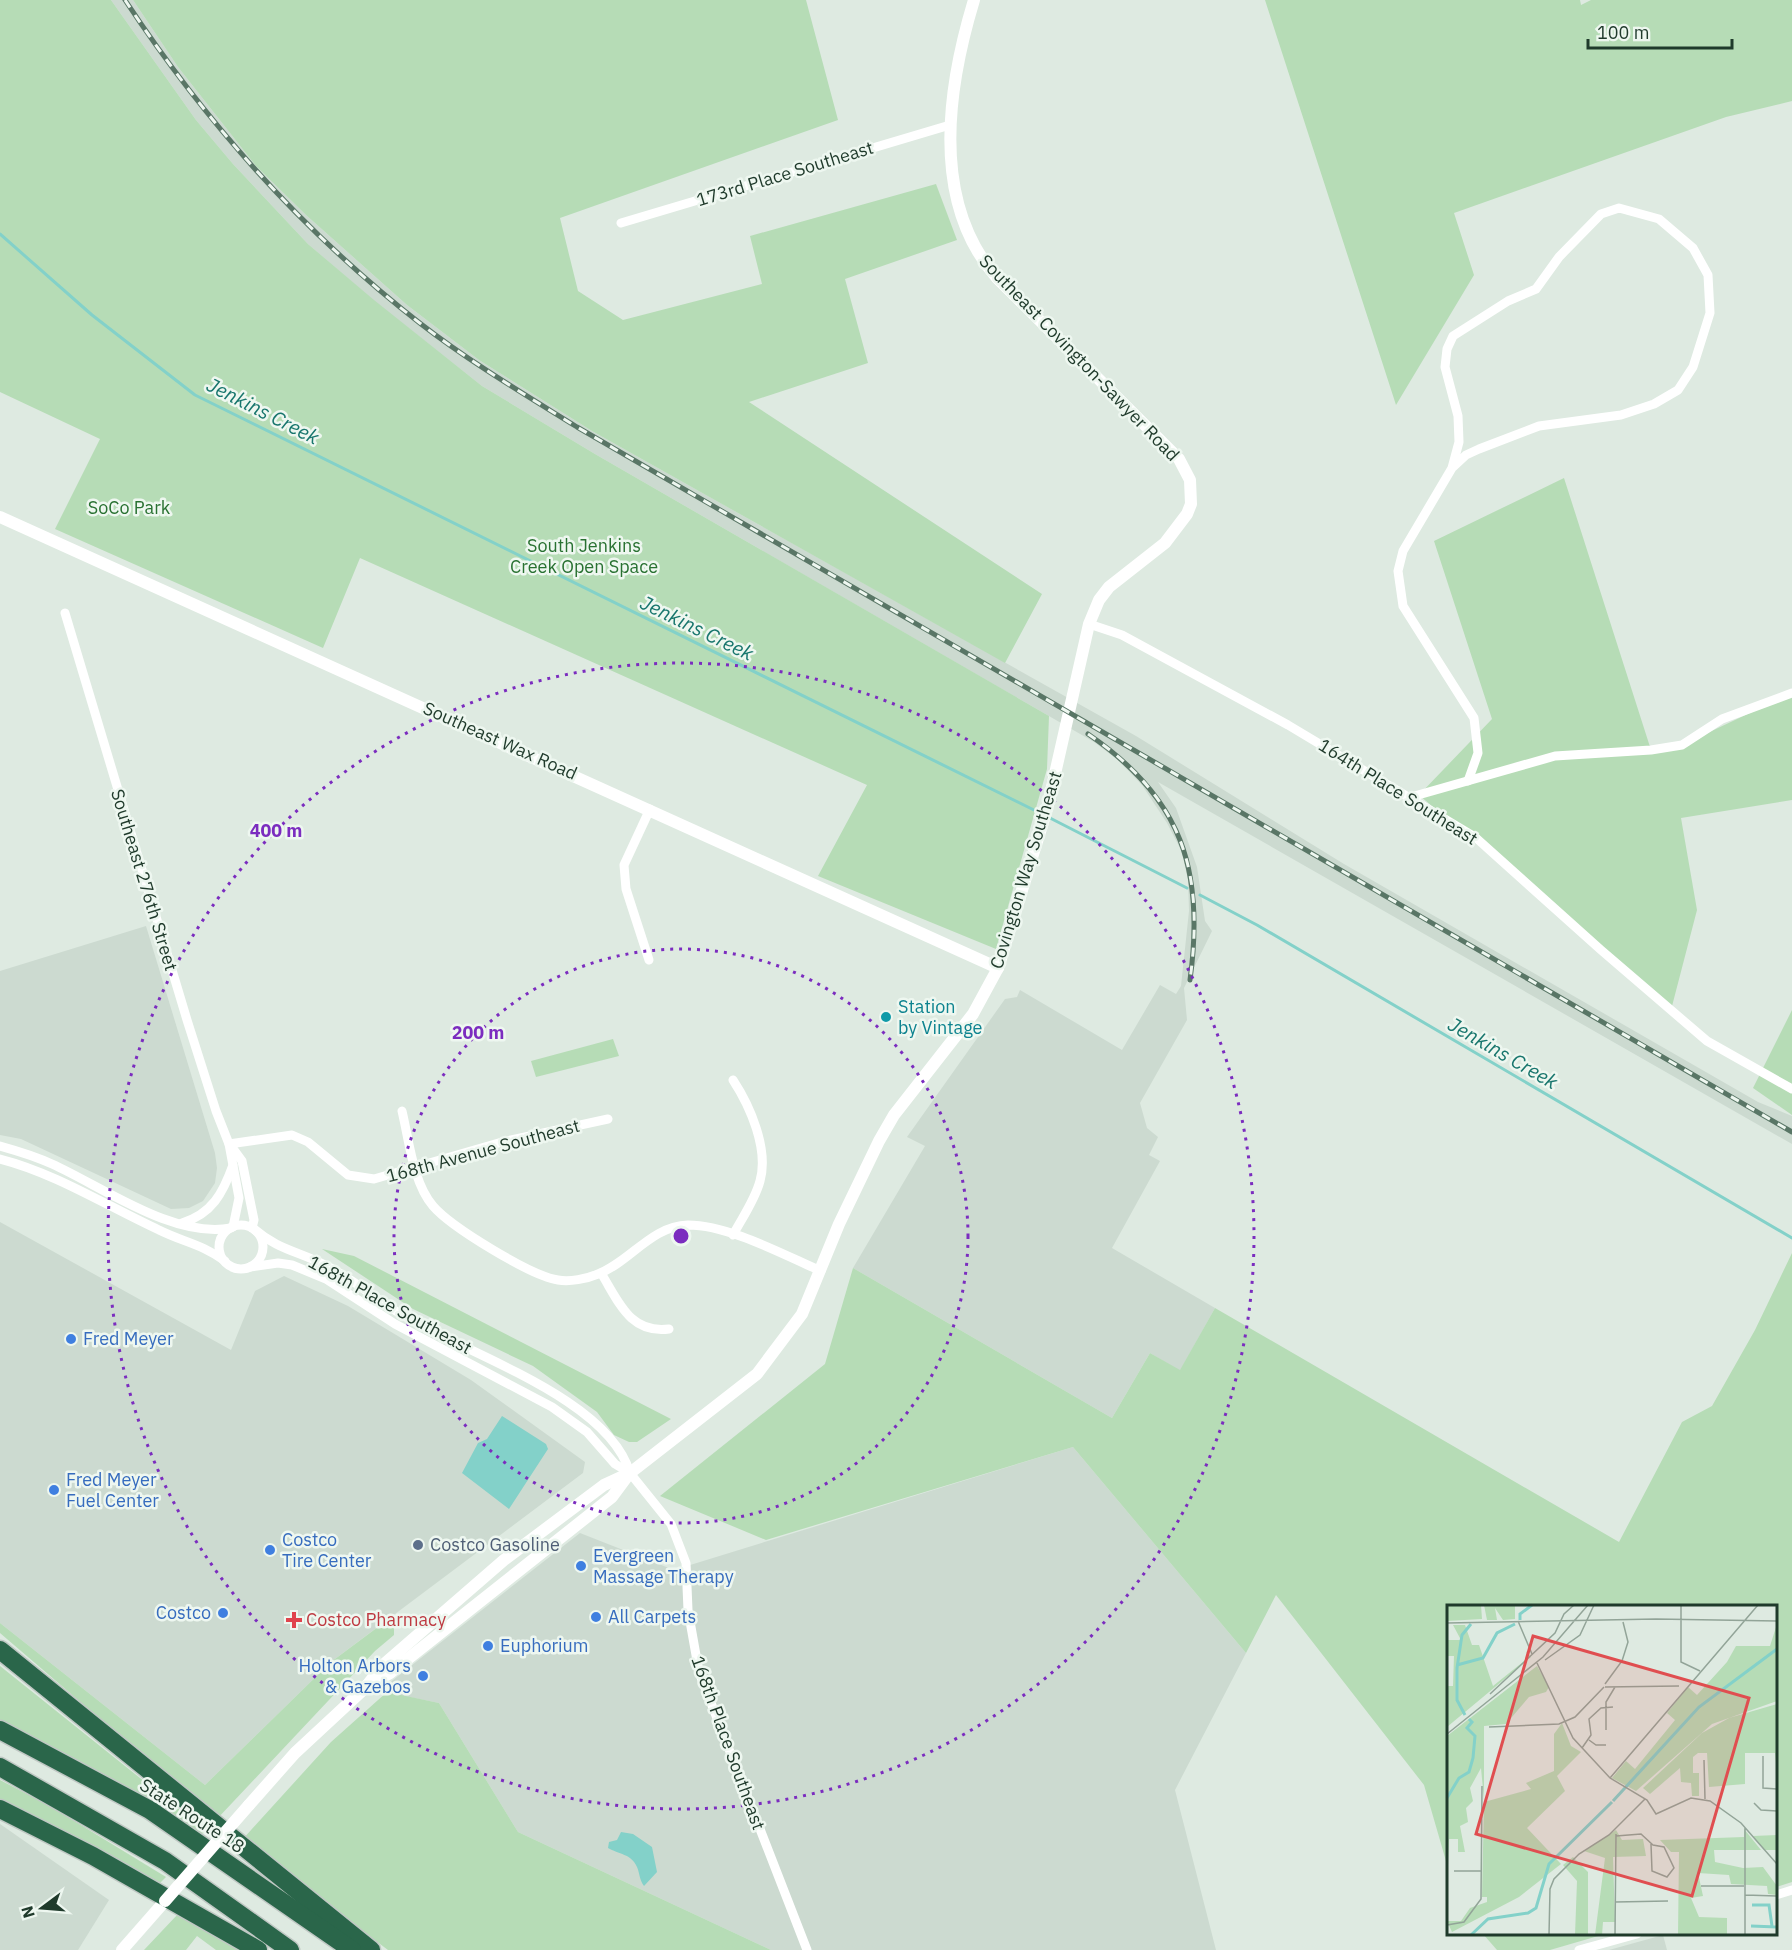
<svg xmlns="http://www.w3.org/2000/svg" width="1792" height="1950" viewBox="0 0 1792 1950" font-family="'IBM Plex Sans',sans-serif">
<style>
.built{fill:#ccdad0}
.green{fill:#b6dcb6}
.water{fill:#83d1c9}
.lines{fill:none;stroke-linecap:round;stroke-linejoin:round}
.stream{stroke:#83d1c9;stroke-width:3}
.motorway-casing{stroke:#c0c8c4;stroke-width:21}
.minor{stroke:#fff;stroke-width:9}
.tertiary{stroke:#fff;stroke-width:12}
.motorway{stroke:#2a664a;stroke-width:18}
.rail-casing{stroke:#597666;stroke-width:5}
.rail{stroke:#eef7f0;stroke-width:3;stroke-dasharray:9;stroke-linecap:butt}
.tertiary-bridge{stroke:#fff;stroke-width:12}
.ring{fill:none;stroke:#7b2cbf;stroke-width:3;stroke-dasharray:3 6}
.culture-dot{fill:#0f9aa8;stroke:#eef7f0;stroke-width:2}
.shop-dot{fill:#3f7fe0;stroke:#eef7f0;stroke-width:2}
.service-dot{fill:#5c6f8a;stroke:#eef7f0;stroke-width:2}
.health-dot{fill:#e0444e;stroke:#eef7f0;stroke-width:2}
.labels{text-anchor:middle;stroke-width:5;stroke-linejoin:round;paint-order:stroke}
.street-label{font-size:18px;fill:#1f3a2b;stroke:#eef7f0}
.park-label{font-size:18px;fill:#287131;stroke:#eef7f0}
.culture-label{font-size:18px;fill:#0d838f;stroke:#eef7f0;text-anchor:start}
.shop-label{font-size:18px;fill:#366cbe;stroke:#eef7f0;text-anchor:start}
.service-label{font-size:18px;fill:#4e5e75;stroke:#eef7f0;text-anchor:start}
.health-label{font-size:18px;fill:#be3a42;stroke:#eef7f0;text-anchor:start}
.water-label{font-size:20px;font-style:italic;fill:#18766d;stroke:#eef7f0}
.inset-river{fill:none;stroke:#83d1c9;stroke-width:3}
.inset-road{fill:none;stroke:#92a498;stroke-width:1.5}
.view{fill:#e04e50;fill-opacity:0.15;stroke:#e04e50;stroke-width:3}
.inset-edge{fill:none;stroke:#1f3a2b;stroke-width:3}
.centre{fill:#7b2cbf;stroke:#eef7f0;stroke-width:3}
.ring-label{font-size:18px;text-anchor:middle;font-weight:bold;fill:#7b2cbf;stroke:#eef7f0;stroke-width:5;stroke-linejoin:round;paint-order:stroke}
</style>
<rect width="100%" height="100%" fill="#deeae1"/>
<g class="built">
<polygon points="111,0 133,0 178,67 256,166 306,215 407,305 479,360 592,431 1136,736 1344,864 1758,1102 1792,1116 1792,1144 1158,782 1176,808 1197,867 1205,921 1212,931 1184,988 1187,1020 1140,1103 1147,1128 1158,1137 1149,1155 1160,1161 1112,1248 1215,1308 1180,1371 1150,1353 1112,1418 853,1268 925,1146 907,1137 1005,999 1017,997 1020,990 1122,1050 1160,985 1176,994 1181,986 1189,911 1188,880 1182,852 1167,823 1142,785 1118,760 1094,742 595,454 482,386 373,300 308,244 233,164 196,120"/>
<polygon points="146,926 215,1153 217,1168 215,1183 203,1201 189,1208 171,1209 21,1139 0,1135 0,971"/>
<polygon points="0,1222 231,1350 255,1291 284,1276 348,1306 471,1380 585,1462 583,1473 331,1662 205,1785 0,1623"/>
<polygon points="1073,1447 1246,1653 1175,1790 1216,1950 771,1950 518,1832 439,1703 379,1691 580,1533 674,1570"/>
<polygon points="0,1824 109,1900 78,1950 0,1950"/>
<polygon points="1663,1935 1667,1950 1609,1950"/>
</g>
<g class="green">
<polygon points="0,0 111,0 196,120 233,164 308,244 374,300 482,386 595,454 1049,716 1047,769 996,949 818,876 867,785 360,558 323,648 55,529 100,439 0,392"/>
<polygon points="133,0 806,0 838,120 560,218 578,291 623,320 762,284 750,236 936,184 957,240 845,279 868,363 749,402 1042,594 1005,663 592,431 479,360 407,305 306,215 256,166 178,67"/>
<polygon points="1265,0 1580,0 1581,5 1591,0 1792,0 1792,101 1726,117 1454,213 1474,275 1396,405"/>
<polygon points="1564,478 1651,750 1682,745 1792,693 1792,800 1681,818 1697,910 1671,1010 1419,795 1492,719 1434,541"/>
<polygon points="1792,1010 1792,1115 1753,1088"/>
<polygon points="613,1039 619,1056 536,1077 531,1061"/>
<polygon points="322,1249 354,1256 671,1419 637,1442 629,1442 614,1435 597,1412 533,1366 413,1309"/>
<polygon points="1792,1253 1792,1882 1776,1887 1776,1606 1448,1606 1448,1868 1424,1785 1276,1595 1246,1653 1073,1447 766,1540 660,1496 825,1364 853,1268 1112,1418 1150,1353 1180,1370 1215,1308 1619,1542 1682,1422 1712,1406 1755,1330"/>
<polygon points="386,1621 394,1628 394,1635 375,1651 217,1819 0,1633 0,1623 205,1785 331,1662"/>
<polygon points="0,1666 205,1830 200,1837 0,1722"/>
<polygon points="387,1692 439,1703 518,1832 771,1950 388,1950 242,1840 331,1742"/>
<polygon points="0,1780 48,1805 166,1877 158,1885 0,1804"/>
<polygon points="178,1914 245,1950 216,1950 197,1936 186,1950 144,1950"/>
<polygon points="1483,1934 1605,1934 1550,1950 1497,1950"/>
</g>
<g class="water">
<polygon points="502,1416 546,1444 548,1449 509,1509 462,1473 478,1443 487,1439"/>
<path d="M621 1832 633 1834 652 1847 657 1872 644 1886C639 1879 640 1874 637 1867 632 1854 618 1854 608 1848L609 1842 617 1840Z"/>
</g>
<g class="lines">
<g class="stream">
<polyline points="0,234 92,315 195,395 1042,814"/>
<polyline points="1048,817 1187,888"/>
<polyline points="1200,895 1257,925 1792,1238"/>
</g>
<defs>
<g id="motorway">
<polyline points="0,1650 371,1950"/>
<polyline points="0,1730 150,1810 352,1950"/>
<polyline points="0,1767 165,1861 290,1950"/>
<polyline points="0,1809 93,1856 258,1950"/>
</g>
</defs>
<use href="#motorway" class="motorway-casing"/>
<g class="minor">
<polyline points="621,223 950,125"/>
<polyline points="1452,468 1466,455 1479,449 1539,426 1621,415 1654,404 1678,390 1693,367 1710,313 1708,275 1693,248 1659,219 1619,208 1601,214 1559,257 1536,289 1508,301 1453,336 1447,349 1445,367 1458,416 1459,442 1452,468 1403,551 1398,571 1403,606 1474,718 1478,753 1468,781"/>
<polyline points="65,613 187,1020 216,1111 229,1144 239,1198 233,1227"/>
<polyline points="1089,624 1122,635 1288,725 1475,837 1601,950 1707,1041 1792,1089"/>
<polyline points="1411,797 1555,756 1651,750 1682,745 1722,719 1792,693"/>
<polyline points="649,960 626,889 624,865 650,809"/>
<path d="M402 1111C409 1140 413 1183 433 1206 451 1227 531 1276 558 1280 570 1282 586 1279 598 1274 630 1262 651 1226 688 1225 729 1225 784 1255 821 1271"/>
<polyline points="229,1144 292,1135 308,1142 348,1175 374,1179 502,1142 608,1119"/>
<path d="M0 1146C18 1151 35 1156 52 1164 103 1187 174 1239 231 1228"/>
<polyline points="231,1146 242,1161 254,1220 252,1228"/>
<path d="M0 1159C55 1173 107 1206 159 1230 183 1242 202 1244 225 1261"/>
<path d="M182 1223C212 1214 223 1193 233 1165"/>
<circle cx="241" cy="1247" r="22"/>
<path d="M254 1229C278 1250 301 1252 327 1266 353 1279 374 1298 399 1313 463 1353 608 1397 630 1473"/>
<path d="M733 1235C742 1218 755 1200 760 1181 769 1149 750 1106 733 1080"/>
<polyline points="250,1267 278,1263 292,1265 326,1279 395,1324 552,1407 587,1432 615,1464 630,1473 671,1524 686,1563 688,1610 699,1672 807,1950"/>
<path d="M601 1273C619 1302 630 1334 669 1329"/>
<polyline points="1776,1895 1792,1890"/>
<polyline points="1579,1950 1637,1934"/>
</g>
<g class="tertiary">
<polyline points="0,517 998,968"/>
<polyline points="371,1684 390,1673 612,1497 629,1474"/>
<path d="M249 1805 295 1753 365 1688 383 1665 504 1560 604 1485 630 1473 757 1374 802 1314 839 1224 879 1141 894 1115 973 1014 998 968 1047 809 1089 624 1099 600 1109 587 1165 543 1187 514 1191 504 1190 480 1179 459 997 278C930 202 947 89 974 0"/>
<polyline points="122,1950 165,1901"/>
</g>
<use href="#motorway" class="motorway"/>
<defs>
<g id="rail">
<path d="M125 0C206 123 304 233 421 324 470 362 524 394 577 427L1792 1132"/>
<path d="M1088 734C1182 798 1205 870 1190 980"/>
</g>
</defs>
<use href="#rail" class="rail-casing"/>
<use href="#rail" class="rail"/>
<polyline class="tertiary-bridge" points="165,1901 249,1805"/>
</g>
<g class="ring">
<circle cx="681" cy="1236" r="287"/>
<circle cx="681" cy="1236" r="573"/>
</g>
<circle class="culture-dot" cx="886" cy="1017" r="6"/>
<g class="shop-dot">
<circle cx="71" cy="1339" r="6"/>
<circle cx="54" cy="1490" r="6"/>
<circle cx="270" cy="1550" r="6"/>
<circle cx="581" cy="1566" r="6"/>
<circle cx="223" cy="1613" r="6"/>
<circle cx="596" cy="1617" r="6"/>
<circle cx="488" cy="1646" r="6"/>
<circle cx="423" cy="1676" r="6"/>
</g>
<circle class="service-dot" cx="418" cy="1545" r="6"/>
<path class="health-dot" d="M291 1611h6v6h6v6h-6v6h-6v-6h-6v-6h6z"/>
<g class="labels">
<g class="street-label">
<text transform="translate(785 174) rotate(-17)" y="6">173rd Place Southeast</text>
<text transform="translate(1079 358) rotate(46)" y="6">Southeast Covington-Sawyer Road</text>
<text transform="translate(500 741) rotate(24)" y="6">Southeast Wax Road</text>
<text transform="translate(1398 792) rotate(32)" y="6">164th Place Southeast</text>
<text transform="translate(1026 870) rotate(-73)" y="6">Covington Way Southeast</text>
<text transform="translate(144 880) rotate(73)" y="6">Southeast 276th Street</text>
<text transform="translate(483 1151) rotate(-15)" y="6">168th Avenue Southeast</text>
<text transform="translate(390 1305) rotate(29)" y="6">168th Place Southeast</text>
<text transform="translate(728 1743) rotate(70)" y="6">168th Place Southeast</text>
<text transform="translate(192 1816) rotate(33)" y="6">State Route 18</text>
</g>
<g class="park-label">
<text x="129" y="514">SoCo Park</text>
<text x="584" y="552">South Jenkins<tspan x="584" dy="21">Creek Open Space</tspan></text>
</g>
<g class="culture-label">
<text x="898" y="1013">Station<tspan x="898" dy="21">by Vintage</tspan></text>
</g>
<g class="shop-label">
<text x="83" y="1345">Fred Meyer</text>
<text x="66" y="1486">Fred Meyer<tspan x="66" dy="21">Fuel Center</tspan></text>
<text x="282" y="1546">Costco<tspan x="282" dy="21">Tire Center</tspan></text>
<text x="593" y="1562">Evergreen<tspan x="593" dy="21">Massage Therapy</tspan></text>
<text x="211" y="1619" text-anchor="end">Costco</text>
<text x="608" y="1623">All Carpets</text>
<text x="500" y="1652">Euphorium</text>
<text x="411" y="1672" text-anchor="end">Holton Arbors<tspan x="411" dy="21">&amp; Gazebos</tspan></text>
</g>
<g class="service-label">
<text x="430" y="1551">Costco Gasoline</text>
</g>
<g class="health-label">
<text x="306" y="1626">Costco Pharmacy</text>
</g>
<g class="water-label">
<text transform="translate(263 411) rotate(27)" y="7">Jenkins Creek</text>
<text transform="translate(697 628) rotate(26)" y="7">Jenkins Creek</text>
<text transform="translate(1503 1053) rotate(30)" y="7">Jenkins Creek</text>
</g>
</g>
<g transform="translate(1447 1605)">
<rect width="330" height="330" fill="#deeae1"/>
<path d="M0 0H34L35 14 0 16ZM37 0H68V14L56 15 48 3 50 15H40ZM330 19V96L265 119 189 186 165 173 179 156 188 164 228 115 220 108 241 82 250 90 280 57 289 41H323ZM6 20H18L25 40H32L46 81 81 53 79 46 84 52 0 122V81H6L7 51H0V35H14ZM90 61 102 82 99 87 82 92 59 119 37 121V195L34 163 23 183 26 196 19 203 21 217 13 221 18 247H11V234H2L0 285V131ZM330 99V166L328 148H298V179L262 182 260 148H251L246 152V168H252V191H245L244 178 234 177 233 163 203 189 196 183 255 128 282 113ZM115 118 124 141 134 147 110 171 118 186 80 223 114 259 72 292 5 327 0 316H14L23 303 40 297V292H35L37 197 84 184 79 178 107 166V129ZM297 224 314 245H267L268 257 296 263 316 262 330 281V290L321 289 320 281 284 279 282 270 251 268 256 291 244 293 252 312 280 313V330H231L232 247H224L213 235 297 232ZM169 225 175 235 196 234 199 251 166 252 168 317H156L155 330H148L158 253 137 246ZM330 230V245H317L306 231ZM126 252 141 267V330H128L130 276 116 260Z" fill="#b6dcb6"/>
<path class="inset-river" d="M73 15V9L85 0M10 60 36 53 50 28 68 19M18 110 10 95V63L15 30 24 19M0 193 12 173 22 167 26 153 28 131 20 123 25 117 22 114M166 196 252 102 330 44M305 300H322L325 321M304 321 330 322M24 330 41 314 81 308 89 303 102 259 165 197"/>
<path class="inset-road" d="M234 0V57L253 66M71 16 85 49M0 18 209 14 330 16M98 55 133 30 147 0M90 58 126 133 163 173 200 195 209 209 244 193 263 196 294 218 330 259M158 79 175 56 181 37 176 17M158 82 232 81M43 89 108 28 117 9 127 0M42 122 112 119 128 112 157 82M159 125V97L168 82M0 129 96 52 141 0M142 135 149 140H159M135 143 144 130 142 114 154 103 166 102M316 151V183L330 184M257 155 258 194M163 173 311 0M307 198 314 205 330 206M169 231 194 229 206 240 217 242 227 263 220 272 205 266 204 239M7 266H35M254 281H297M298 290 330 291M168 297 221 296M0 320 17 317 34 294 35 181M102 330 103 284 107 274 132 249 162 230 198 194M168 330 169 229M298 330V223"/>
<path class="view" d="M86 31 302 93 245 291 29 229Z"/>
<rect width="330" height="330" class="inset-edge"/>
</g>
<circle cx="681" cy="1236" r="9" class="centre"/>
<g class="ring-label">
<text x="276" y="837">400 m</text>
<text x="478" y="1039">200 m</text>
</g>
<g transform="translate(42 1908) rotate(254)" stroke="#eef7f0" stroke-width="4.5" paint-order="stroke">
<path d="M0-4.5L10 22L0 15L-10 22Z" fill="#1f3a2b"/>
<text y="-9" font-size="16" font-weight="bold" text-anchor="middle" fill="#1f3a2b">N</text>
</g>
<path d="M1588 39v9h144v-9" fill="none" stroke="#1f3a2b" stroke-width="3"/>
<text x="1597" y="39" font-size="18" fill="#1f3a2b" stroke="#eef7f0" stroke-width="4.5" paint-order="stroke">100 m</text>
</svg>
